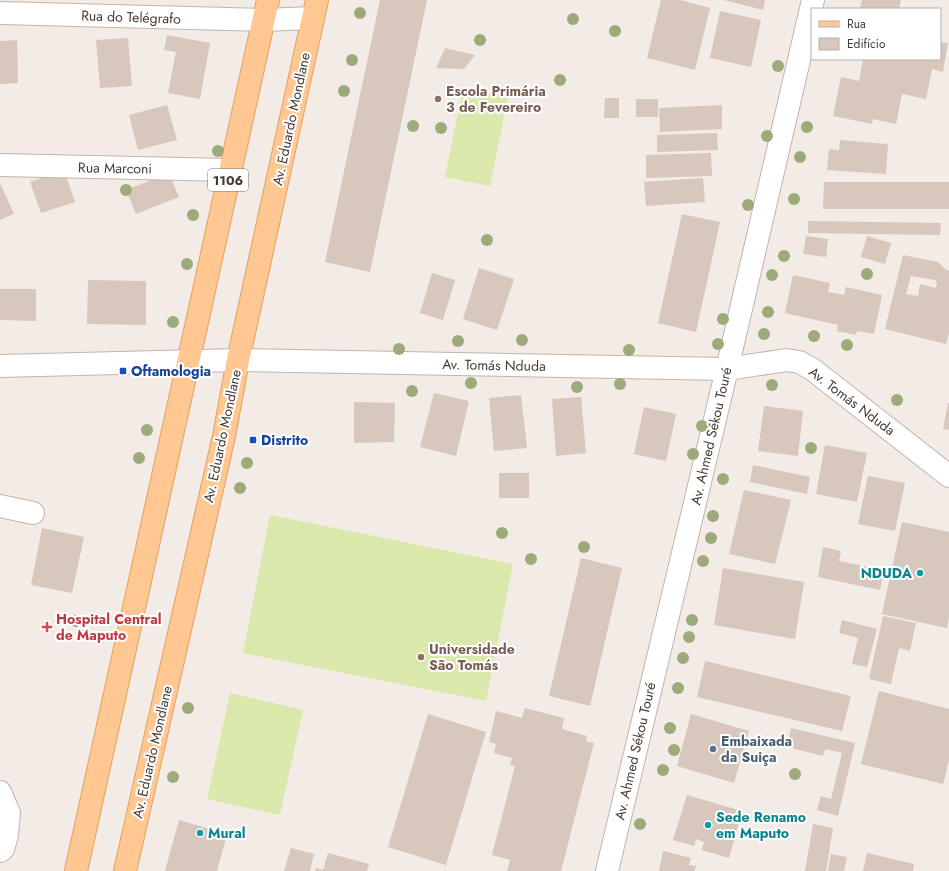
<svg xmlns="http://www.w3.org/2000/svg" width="949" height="871" viewBox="0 0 949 871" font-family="Jost,sans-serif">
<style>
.garden{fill:#dae8ac}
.building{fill:#d7c7bd;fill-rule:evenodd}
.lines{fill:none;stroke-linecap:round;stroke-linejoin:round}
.minor-casing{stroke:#c1b4aa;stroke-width:24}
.major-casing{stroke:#e5a060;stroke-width:24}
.minor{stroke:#fff;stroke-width:22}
.major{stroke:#ffc791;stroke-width:22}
.tree{fill:#9dab7c}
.education-dot{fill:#8d6e63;stroke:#fff;stroke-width:1.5}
.transit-dot{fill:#1a4fb4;stroke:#fff;stroke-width:1.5}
.culture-dot{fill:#0f9aa8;stroke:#fff;stroke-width:1.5}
.health-dot{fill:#e0444e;stroke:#fff;stroke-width:1.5}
.service-dot{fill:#5c6f8a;stroke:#fff;stroke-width:1.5}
.labels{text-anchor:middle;stroke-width:4;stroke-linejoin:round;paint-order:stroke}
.shield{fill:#fff;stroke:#7d7671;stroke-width:1}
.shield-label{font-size:13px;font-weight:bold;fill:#453b34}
.street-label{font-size:14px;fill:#453b34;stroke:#fff}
.education-label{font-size:14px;font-weight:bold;fill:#785e54;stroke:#fff;text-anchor:start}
.transit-label{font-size:14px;font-weight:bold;fill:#164399;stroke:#fff;text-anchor:start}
.culture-label{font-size:14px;font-weight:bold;fill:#0d838f;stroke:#fff;text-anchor:start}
.health-label{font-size:14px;font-weight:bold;fill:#be3a42;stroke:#fff;text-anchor:start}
.service-label{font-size:14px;font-weight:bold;fill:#4e5e75;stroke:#fff;text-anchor:start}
</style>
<rect width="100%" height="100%" fill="#f3ebe5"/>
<g class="garden">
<polygon points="463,88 508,97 490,186 445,177"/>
<polygon points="270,515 513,564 486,701 243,653"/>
<polygon points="230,693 303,710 280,815 207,799"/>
</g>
<g class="building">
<polygon points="380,0 427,0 370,272 325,262"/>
<polygon points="661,0 680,0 710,8 695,70 647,58"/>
<polygon points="724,0 765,0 763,10"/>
<polygon points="862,0 901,0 899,9 864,9 860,8"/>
<polygon points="720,11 761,20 751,67 710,58"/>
<polygon points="167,35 210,43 200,99 168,93 176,52 164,50"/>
<polygon points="128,38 132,86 100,88 96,40"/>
<polygon points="17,40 18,83 0,84 0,41"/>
<polygon points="940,42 948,43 943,72 932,69 926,99 902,94 896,124 873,119 872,124 833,116 841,77 859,81 863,59 940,59"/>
<polygon points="445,48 475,55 464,69 436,68"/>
<polygon points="605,98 619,98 619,118 604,118"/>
<rect x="636" y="99" width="22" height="18"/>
<polygon points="167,105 177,140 138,150 129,115"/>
<polygon points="722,105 722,129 660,132 659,108"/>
<polygon points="717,133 718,150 657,152 657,135"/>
<polygon points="840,140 888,144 886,174 827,170 829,149 839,150"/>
<polygon points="711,153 712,176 646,178 646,155"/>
<polygon points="64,170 75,202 41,213 30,182"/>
<polygon points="169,173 179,197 136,214 126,190"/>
<polygon points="703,178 705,202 646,206 644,182"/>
<polygon points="824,182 949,182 949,209 823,209"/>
<polygon points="0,183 14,214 0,220"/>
<polygon points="682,214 720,222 696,332 658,323"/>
<polygon points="808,221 941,223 940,235 808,233"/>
<polygon points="806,236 828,239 826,257 803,254"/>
<polygon points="867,236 891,243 885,264 861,257"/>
<path d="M903 255 938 262 946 270H949V333L946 344 885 329ZM911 276 935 280 937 283 936 288 920 284 918 296 906 294Z"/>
<polygon points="479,268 514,279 497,330 463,319"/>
<polygon points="432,273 455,280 443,320 420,313"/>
<polygon points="793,275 830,283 828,292 844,295 846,287 882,295 874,334 857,331 856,335 837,331 838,325 785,313"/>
<polygon points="88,280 146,281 146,325 87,324"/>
<polygon points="0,289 36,289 36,321 0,320"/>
<polygon points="434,393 469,401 456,456 420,447"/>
<polygon points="521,395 527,448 494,451 489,398"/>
<polygon points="581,397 586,453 556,456 552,399"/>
<polygon points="354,402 395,403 394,442 354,443"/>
<polygon points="948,403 949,403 949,430 943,429"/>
<polygon points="764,406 803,411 798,456 758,451"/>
<polygon points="644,407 676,414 666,461 634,454"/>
<polygon points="825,445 867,453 857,502 816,494"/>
<polygon points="753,465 810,477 807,494 750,482"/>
<rect x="499" y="473" width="30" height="25"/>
<polygon points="868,476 905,483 895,531 858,524"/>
<polygon points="744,490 791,500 775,564 729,554"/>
<polygon points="902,522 949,532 949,617 947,628 882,614"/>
<polygon points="42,528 84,537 72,593 31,585"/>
<polygon points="823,547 841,551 839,561 884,570 880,590 818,577"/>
<polygon points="581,558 622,568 590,706 549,696"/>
<polygon points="723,568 804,582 795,639 714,625"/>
<polygon points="883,616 916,623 910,651 899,648 891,684 869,679"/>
<polygon points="842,620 877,629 867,667 852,664 858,638 839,633"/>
<polygon points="705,661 851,696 842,731 697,697"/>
<polygon points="879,691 949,709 949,760 943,784 861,764"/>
<polygon points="525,708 564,718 562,729 587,736 586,741 594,743 561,871 507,871 510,860 492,855 515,766 510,765 512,758 494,753 496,744 489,742 496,711 522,718"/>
<polygon points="428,714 486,732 446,865 388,847"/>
<polygon points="691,714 749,731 734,783 677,766"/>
<polygon points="791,728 855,743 838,816 817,810 821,796 831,799 842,753 825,749 823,756 787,747"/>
<polygon points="687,795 742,811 729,858 702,850 704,842 696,839 694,846 673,840"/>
<polygon points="179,820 227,834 217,871 165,871"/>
<polygon points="813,824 833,828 826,871 805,871"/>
<polygon points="291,848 314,854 310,871 284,871"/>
<polygon points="663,851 691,858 689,865 696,866 694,871 659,871"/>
<polygon points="328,853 369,864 367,871 315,871 316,868 323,870"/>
<polygon points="867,853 914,864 913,871 863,871"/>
<polygon points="831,854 847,857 844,871 828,871"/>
</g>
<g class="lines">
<defs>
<g id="minor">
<polyline points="0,13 263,20 313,18"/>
<polyline points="0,165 230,170"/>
<polyline points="0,366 238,360 727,369 787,360 799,362 812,369 949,476"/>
<polyline points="0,506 33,513"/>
<polyline points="0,792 9,813 7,835 3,849 0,851"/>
<polyline points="607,871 727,369 813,0"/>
</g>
<g id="major">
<polyline points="76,871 268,0"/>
<polyline points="125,871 224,436 238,360 317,0"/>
</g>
</defs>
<use href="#minor" class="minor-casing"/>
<use href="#major" class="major-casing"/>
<use href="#minor" class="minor"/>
<use href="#major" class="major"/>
</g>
<g class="tree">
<circle cx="360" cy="13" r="6"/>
<circle cx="573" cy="19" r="6"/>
<circle cx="615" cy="31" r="6"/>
<circle cx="480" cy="40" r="6"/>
<circle cx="352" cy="60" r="6"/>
<circle cx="778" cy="66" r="6"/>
<circle cx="560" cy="80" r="6"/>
<circle cx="344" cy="91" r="6"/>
<circle cx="413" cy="126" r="6"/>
<circle cx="807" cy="127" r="6"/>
<circle cx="441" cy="128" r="6"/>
<circle cx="767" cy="136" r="6"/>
<circle cx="218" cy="151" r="6"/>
<circle cx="800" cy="157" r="6"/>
<circle cx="126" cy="190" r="6"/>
<circle cx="794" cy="199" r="6"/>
<circle cx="748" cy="205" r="6"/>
<circle cx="193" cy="215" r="6"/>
<circle cx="487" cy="240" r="6"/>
<circle cx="784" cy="256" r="6"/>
<circle cx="187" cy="264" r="6"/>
<circle cx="867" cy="274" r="6"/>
<circle cx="772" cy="275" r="6"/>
<circle cx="768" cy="312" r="6"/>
<circle cx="723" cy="319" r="6"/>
<circle cx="173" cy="322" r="6"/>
<circle cx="764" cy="334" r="6"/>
<circle cx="814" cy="336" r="6"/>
<circle cx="522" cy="340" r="6"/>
<circle cx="458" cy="341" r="6"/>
<circle cx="718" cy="344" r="6"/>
<circle cx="847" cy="345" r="6"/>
<circle cx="399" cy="349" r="6"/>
<circle cx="629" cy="350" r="6"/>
<circle cx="471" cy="383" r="6"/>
<circle cx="620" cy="384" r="6"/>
<circle cx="772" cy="385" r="6"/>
<circle cx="577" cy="387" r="6"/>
<circle cx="412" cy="391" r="6"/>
<circle cx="897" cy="400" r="6"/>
<circle cx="702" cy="426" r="6"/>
<circle cx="147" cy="430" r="6"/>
<circle cx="811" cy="448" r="6"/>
<circle cx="693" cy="454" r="6"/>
<circle cx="139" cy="458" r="6"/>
<circle cx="247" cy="463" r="6"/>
<circle cx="723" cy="479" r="6"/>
<circle cx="240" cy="488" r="6"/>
<circle cx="713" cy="516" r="6"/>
<circle cx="502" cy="533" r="6"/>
<circle cx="711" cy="538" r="6"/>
<circle cx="584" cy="547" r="6"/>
<circle cx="531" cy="559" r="6"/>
<circle cx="703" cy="561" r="6"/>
<circle cx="692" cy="620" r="6"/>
<circle cx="76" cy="621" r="6"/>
<circle cx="689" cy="637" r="6"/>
<circle cx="683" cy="658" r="6"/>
<circle cx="678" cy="688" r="6"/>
<circle cx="188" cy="708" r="6"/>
<circle cx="670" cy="728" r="6"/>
<circle cx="674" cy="750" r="6"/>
<circle cx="663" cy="770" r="6"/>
<circle cx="795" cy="774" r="6"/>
<circle cx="173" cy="777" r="6"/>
<circle cx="640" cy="824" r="6"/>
</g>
<g class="education-dot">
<circle cx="438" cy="99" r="4"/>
<circle cx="421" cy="657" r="4"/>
</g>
<g class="transit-dot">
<rect x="119" y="367" width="8" height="8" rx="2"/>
<rect x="249" y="436" width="8" height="8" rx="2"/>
</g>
<g class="culture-dot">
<circle cx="920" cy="573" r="4"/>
<circle cx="708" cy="825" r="4"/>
<circle cx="200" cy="833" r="4"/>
</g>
<path class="health-dot" d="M45 621h4v4h4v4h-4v4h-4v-4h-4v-4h4z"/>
<circle class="service-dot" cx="713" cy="749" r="4"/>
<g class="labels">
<rect class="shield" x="208" y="169" width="40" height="22" rx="3"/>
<g class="shield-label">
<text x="228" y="185">1106</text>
</g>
<g class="street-label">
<text transform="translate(131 17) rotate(2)" y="5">Rua do Telégrafo</text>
<text transform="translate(291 119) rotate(-78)" y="5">Av. Eduardo Mondlane</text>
<text transform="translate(115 168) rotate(1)" y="5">Rua Marconi</text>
<text transform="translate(494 365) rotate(1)" y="5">Av. Tomás Nduda</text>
<text transform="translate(852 401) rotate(37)" y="5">Av. Tomás Nduda</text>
<text transform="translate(222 436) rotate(-78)" y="5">Av. Eduardo Mondlane</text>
<text transform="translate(711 436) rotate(-77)" y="5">Av. Ahmed Sékou Touré</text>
<text transform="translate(635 751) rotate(-77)" y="5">Av. Ahmed Sékou Touré</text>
<text transform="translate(152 752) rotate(-77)" y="5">Av. Eduardo Mondlane</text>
</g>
<g class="education-label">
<text x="446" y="96">Escola Primária<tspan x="446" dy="16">3 de Fevereiro</tspan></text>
<text x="429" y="654">Universidade<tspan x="429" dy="16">São Tomás</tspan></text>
</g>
<g class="transit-label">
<text x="131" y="376">Oftamologia</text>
<text x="261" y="445">Distrito</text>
</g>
<g class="culture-label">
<text x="912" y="578" text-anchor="end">NDUDA</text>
<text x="716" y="822">Sede Renamo<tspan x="716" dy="16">em Maputo</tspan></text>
<text x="208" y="838">Mural</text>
</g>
<g class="health-label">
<text x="56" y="624">Hospital Central<tspan x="56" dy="16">de Maputo</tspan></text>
</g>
<g class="service-label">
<text x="721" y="746">Embaixada<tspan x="721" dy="16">da Suiça</tspan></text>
</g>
</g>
<rect x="811" y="8" width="130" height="52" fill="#ffffff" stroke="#b5b1ae"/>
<rect x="819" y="21" width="20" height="6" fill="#ffc791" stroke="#b5b1ae"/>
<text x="847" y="28" font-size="12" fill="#453b34">Rua</text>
<rect x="819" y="38" width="20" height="12" fill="#d7c7bd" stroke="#b5b1ae"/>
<text x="847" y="48" font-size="12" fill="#453b34">Edifício</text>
</svg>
